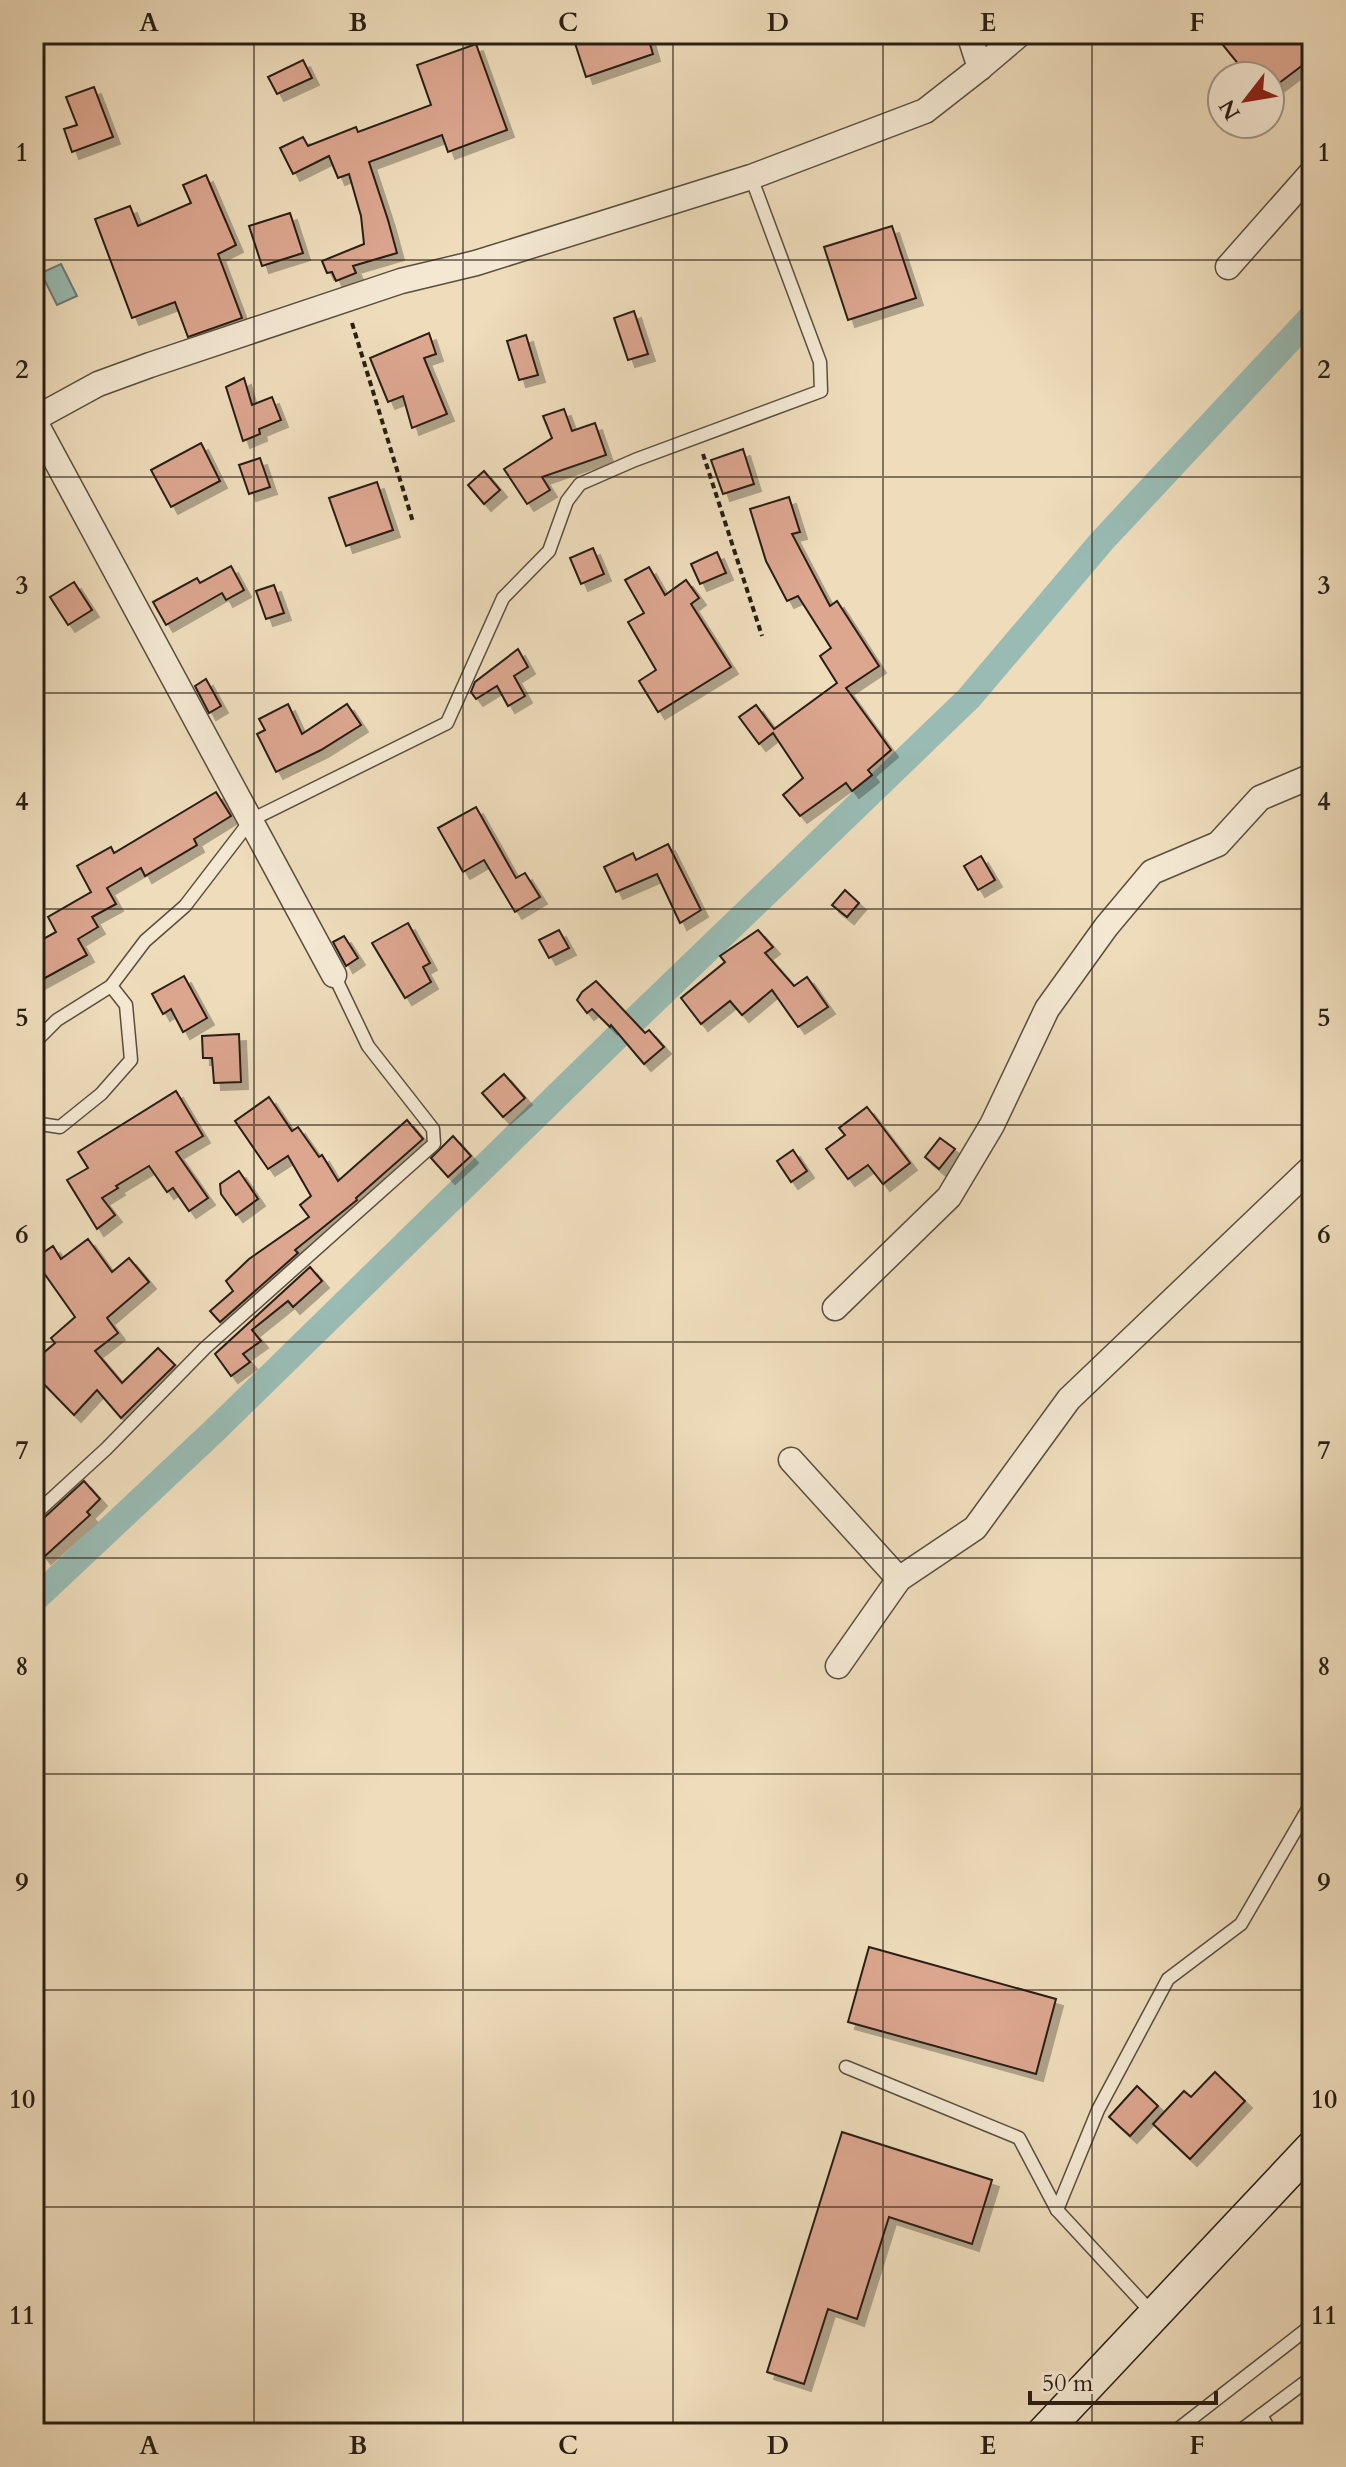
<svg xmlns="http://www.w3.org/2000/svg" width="1346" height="2467" viewBox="0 0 1346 2467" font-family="Cardo,serif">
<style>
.water{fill:#99bbb3;stroke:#6c7c73;stroke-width:2}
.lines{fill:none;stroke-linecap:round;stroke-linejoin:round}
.canal{stroke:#99bbb3;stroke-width:26}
.building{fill:#dca68f;stroke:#291e14;stroke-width:2;filter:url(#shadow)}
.lane-casing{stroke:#5a4e3e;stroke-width:15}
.street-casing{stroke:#5a4e3e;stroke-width:27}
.secondary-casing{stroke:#291e14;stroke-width:35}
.path{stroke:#291e14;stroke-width:4;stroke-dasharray:6 4;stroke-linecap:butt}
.lane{stroke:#f4e8d3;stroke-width:12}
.street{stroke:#f4e8d3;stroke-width:24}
.secondary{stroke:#f4e8d3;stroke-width:32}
.grid{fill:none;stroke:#291e14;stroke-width:2;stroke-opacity:0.55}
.neatline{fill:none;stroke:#291e14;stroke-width:3}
.grid-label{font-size:26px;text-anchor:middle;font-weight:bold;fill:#291e14}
</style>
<defs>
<filter id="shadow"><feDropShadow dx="7" dy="7" stdDeviation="0" flood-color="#0004"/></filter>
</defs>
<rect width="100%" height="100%" fill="#eedcbb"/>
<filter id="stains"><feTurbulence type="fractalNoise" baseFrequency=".0025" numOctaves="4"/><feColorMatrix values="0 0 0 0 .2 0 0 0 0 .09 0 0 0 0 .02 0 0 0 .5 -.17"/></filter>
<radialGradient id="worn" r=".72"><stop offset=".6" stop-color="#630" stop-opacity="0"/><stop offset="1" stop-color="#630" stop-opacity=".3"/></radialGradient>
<polygon class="water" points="61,264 77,296 57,305 41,273"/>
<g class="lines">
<polyline class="canal" points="34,1600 215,1430 618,1036 969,698 1102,541 1312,316"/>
</g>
<g class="building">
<polygon points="572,34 647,34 653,54 586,77"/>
<polygon points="1214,34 1303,34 1312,45 1312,58 1270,90 1270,76 1248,76"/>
<polygon points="476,44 507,130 448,152 442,135 369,162 388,220 397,253 353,266 356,273 336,281 332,272 327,273 322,261 364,244 361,216 349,174 338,178 329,156 293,174 280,148 303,137 308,146 356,127 358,132 431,105 417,65"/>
<polygon points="303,60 312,78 277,94 268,77"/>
<polygon points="94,87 113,137 72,152 64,129 77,125 66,97"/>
<polygon points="206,175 236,245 218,254 242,318 188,337 175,302 132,318 95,219 130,206 138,226 191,203 183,185"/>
<polygon points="290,213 303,253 262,266 249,226"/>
<polygon points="892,226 916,298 848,320 824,247"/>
<polygon points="634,311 648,354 628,360 614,318"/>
<polygon points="429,333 436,354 424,358 447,414 412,428 403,396 388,402 370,358"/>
<polygon points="526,335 538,375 519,380 507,341"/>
<polygon points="244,378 252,405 272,397 281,420 259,429 260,434 243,441 226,387"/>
<polygon points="564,409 572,431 595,423 606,455 542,477 550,490 527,504 504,469 552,438 543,416"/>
<polygon points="201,443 220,481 171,507 151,470"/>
<polygon points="743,449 754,484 723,494 711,460"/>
<polygon points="260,458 270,487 249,494 239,465"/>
<polygon points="484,471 500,490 484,504 468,485"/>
<polygon points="377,482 393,530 346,546 329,498"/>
<polygon points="789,497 800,532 792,534 830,606 837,601 879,666 846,688 891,750 868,770 872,775 852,791 846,783 800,816 783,795 803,778 773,733 759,744 739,717 756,705 774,729 837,683 820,656 831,648 798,596 787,601 766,561 750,509"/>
<polygon points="593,548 604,574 581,584 570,558"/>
<polygon points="717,552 726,573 700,584 691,564"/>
<polygon points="231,566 244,590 226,600 222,593 166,625 153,602 197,578 200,583"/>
<polygon points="649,567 665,595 686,580 699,598 691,604 731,667 658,712 639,681 656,670 628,622 644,613 625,580"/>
<polygon points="74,582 92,610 68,625 50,597"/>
<polygon points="274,585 284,613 266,619 256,591"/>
<polygon points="518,649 528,667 514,676 525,696 508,706 497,686 476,699 471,692 475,682"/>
<polygon points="206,679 221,706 209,713 195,686"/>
<polygon points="288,704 302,734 347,704 361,725 321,750 276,772 257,734 265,730 259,719"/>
<polygon points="216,792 231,816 194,839 197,845 145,876 141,868 107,888 116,904 92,917 98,927 78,939 87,955 34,984 34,944 56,932 48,917 91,892 77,866 111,847 114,853"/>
<polygon points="476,807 516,878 525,873 540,897 515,912 484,860 463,872 438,828"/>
<polygon points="668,844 701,910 680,923 657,874 616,892 604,867 633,853 636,860"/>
<polygon points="981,856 995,880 978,890 964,866"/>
<polygon points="845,890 859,903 847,917 832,905"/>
<polygon points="408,923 430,963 423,967 431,982 405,998 372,943"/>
<polygon points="559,930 569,948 549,958 539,940"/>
<polygon points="758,930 773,947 765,953 794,986 807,977 828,1007 798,1027 772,990 742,1015 730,1001 701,1024 681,998 725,962 720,956"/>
<polygon points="344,936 358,958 346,966 333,942"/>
<polygon points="184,976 207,1018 183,1032 171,1009 163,1014 152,994"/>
<polygon points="596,981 645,1033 649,1030 664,1047 644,1064 611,1025 610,1027 592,1009 587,1013 577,1000 582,992"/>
<polygon points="239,1034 241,1082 214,1083 212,1058 203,1058 202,1036"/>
<polygon points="504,1074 525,1098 503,1117 482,1093"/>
<polygon points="176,1091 203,1136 176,1152 208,1198 189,1211 173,1188 167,1192 149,1166 116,1186 118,1188 102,1198 115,1215 97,1229 67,1180 88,1168 78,1152"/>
<polygon points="269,1097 292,1131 298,1127 319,1157 322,1155 338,1181 407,1120 423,1139 356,1198 357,1200 295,1250 298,1253 220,1322 210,1311 233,1291 226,1281 249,1259 309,1217 300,1205 311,1196 288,1156 268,1169 235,1121"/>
<polygon points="867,1107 910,1163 883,1184 868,1165 848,1179 826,1149 845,1135 839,1128"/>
<polygon points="453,1136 471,1156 448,1177 431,1158"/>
<polygon points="940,1138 955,1149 939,1169 925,1157"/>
<polygon points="793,1150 807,1171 791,1182 777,1161"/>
<polygon points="239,1171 258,1199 236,1215 221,1194 220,1184"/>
<polygon points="88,1239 112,1272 129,1258 149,1282 107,1318 118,1333 95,1351 122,1383 158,1348 175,1365 121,1418 97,1390 74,1415 34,1374 34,1361 55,1343 51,1338 75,1317 34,1259 53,1246 61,1259"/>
<polygon points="310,1267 322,1281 293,1307 288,1301 252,1330 261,1341 243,1354 250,1362 231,1376 215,1354"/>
<polygon points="84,1481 100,1499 87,1512 90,1515 44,1557 34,1545 34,1527"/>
<polygon points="869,1947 1056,1999 1036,2074 848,2022"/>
<polygon points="1215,2072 1245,2101 1190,2159 1153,2124 1184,2091 1191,2097"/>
<polygon points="1137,2086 1158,2106 1130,2136 1109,2117"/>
<polygon points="842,2132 992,2180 972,2244 889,2217 857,2319 828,2309 804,2384 767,2372"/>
</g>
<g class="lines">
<defs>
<g id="lane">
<polyline points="34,1043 57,1020 111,986 145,941 185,906 251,820 447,723 503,598 549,551 567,501 580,484 635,460 821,391 820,362 751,177"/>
<polyline points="34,1123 60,1127 101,1094 131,1060 126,1005 111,986"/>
<polyline points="34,1515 106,1449 205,1348 434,1144 433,1129 368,1046 334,975"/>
<polyline points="846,2067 1019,2138 1057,2210 1154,2315"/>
<polyline points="1057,2210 1098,2110 1168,1979 1241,1924 1312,1802"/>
<polyline points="1261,2415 1271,2433"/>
<polyline points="1173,2433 1312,2325"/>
<polyline points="1237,2433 1312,2377"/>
</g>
<g id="street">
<polyline points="969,34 980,68"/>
<polyline points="1228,267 1312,172"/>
<polyline points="34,419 98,384 150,365 401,281 476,263 751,177 925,111 980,68 1020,34"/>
<polyline points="34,420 334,975"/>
<polyline points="835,1308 949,1197 992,1125 1047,1009 1106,927 1152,872 1218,844 1260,798 1312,776"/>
<polyline points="791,1460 899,1579"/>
<polyline points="838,1666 899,1579 975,1528 1069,1399 1312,1167"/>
</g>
<polyline id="secondary" points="1043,2433 1312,2147"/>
</defs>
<use href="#lane" class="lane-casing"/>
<use href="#street" class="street-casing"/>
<use href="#secondary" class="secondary-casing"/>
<g class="path">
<polyline points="352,323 413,522"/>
<polyline points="703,454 762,636"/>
</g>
<use href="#lane" class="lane"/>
<use href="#street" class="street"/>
<use href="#secondary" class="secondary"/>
</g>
<path class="grid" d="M254 34V2433M463 34V2433M673 34V2433M883 34V2433M1092 34V2433M34 260H1312M34 477H1312M34 693H1312M34 909H1312M34 1125H1312M34 1342H1312M34 1558H1312M34 1774H1312M34 1990H1312M34 2207H1312"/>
<rect width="1346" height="2467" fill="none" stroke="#eedcbb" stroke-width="88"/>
<g transform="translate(1246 100) rotate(239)"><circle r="38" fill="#f4e8d3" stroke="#a39787" stroke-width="2"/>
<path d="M0-6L14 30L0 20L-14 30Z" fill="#8f2418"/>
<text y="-12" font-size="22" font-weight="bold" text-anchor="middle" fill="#291e14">N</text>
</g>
<path d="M1030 2391v12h186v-12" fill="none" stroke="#291e14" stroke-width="4"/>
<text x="1042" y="2391" font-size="24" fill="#291e14" stroke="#f4e8d3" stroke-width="6" paint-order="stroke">50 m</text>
<rect x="44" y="44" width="1258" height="2379" class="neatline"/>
<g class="grid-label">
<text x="149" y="31">A</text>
<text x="358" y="31">B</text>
<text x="568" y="31">C</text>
<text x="778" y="31">D</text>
<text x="988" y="31">E</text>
<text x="1197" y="31">F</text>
<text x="22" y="161">1</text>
<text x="1324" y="161">1</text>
<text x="22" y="378">2</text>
<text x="1324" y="378">2</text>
<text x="22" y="594">3</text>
<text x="1324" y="594">3</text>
<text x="22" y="810">4</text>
<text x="1324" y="810">4</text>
<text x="22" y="1026">5</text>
<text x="1324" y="1026">5</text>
<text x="22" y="1243">6</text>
<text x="1324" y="1243">6</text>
<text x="22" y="1459">7</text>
<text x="1324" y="1459">7</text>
<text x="22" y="1675">8</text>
<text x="1324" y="1675">8</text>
<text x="22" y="1891">9</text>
<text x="1324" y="1891">9</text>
<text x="22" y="2108">10</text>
<text x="1324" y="2108">10</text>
<text x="22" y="2324">11</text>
<text x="1324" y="2324">11</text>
<text x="149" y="2454">A</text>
<text x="358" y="2454">B</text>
<text x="568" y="2454">C</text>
<text x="778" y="2454">D</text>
<text x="988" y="2454">E</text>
<text x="1197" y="2454">F</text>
</g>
<rect width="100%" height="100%" filter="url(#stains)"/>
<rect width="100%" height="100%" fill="url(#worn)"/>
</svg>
